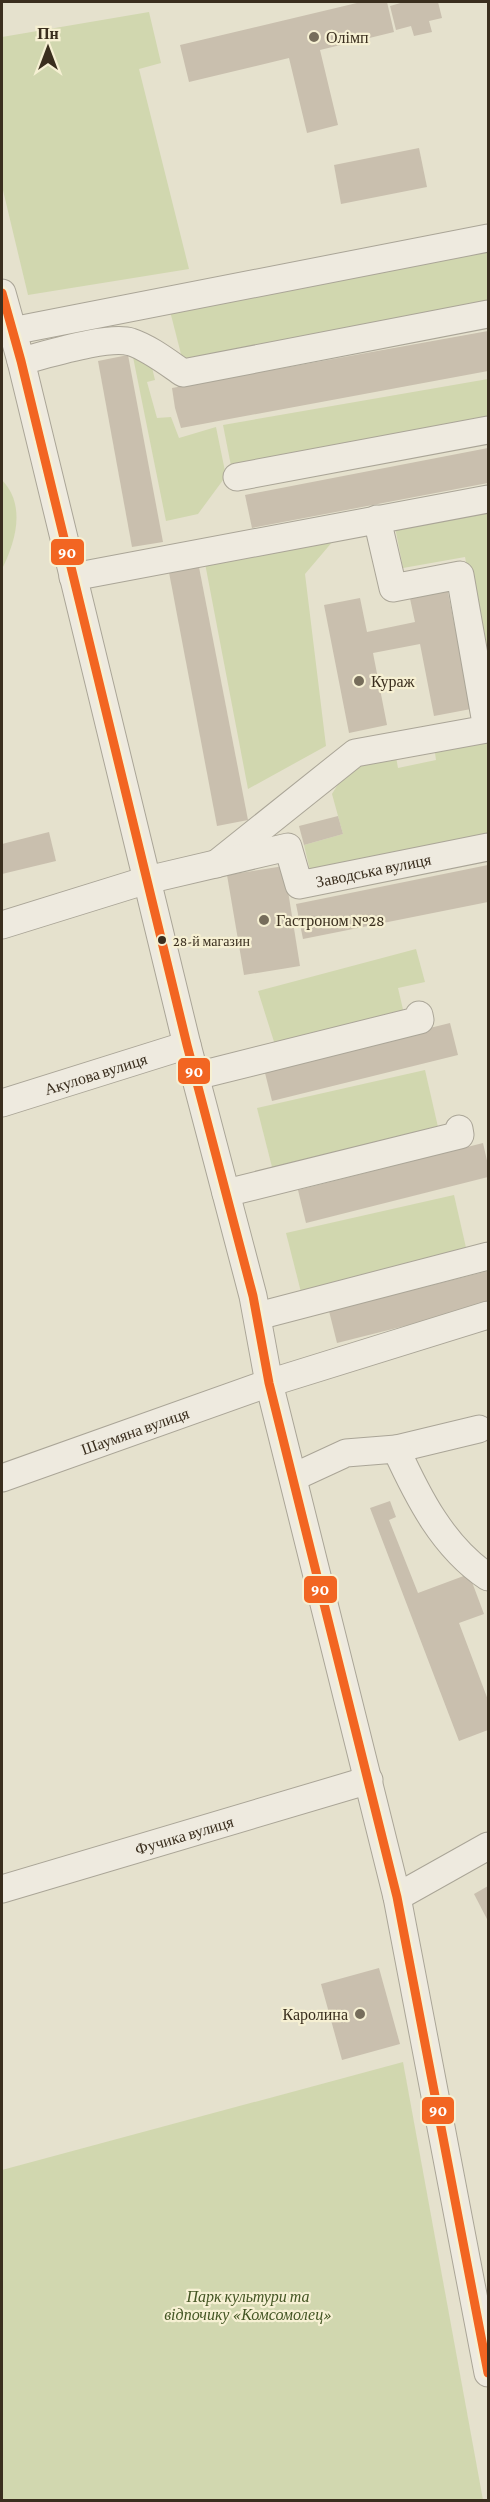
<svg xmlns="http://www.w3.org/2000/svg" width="490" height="2502" viewBox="0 0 490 2502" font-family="'Crimson Pro',serif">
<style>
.green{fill:#d1d7af}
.building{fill:#c9bfae}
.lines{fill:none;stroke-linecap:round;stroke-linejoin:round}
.minor-casing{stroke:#aaa597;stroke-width:29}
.minor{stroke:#eeeadf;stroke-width:27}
.bus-1-casing{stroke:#f6f0d3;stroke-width:14}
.bus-1{stroke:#f26522;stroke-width:9}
.poi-dot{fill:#766d5b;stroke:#f6f0d3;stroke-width:2}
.bus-dot{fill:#3a2e1e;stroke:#f6f0d3;stroke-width:2}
.labels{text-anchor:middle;stroke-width:4.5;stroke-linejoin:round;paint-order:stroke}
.bus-label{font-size:14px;fill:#3a2e1e;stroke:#f6f0d3;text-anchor:start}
.poi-label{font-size:16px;fill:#3a2e1e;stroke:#f6f0d3;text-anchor:start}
.street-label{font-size:16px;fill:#3a2e1e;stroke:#f6f0d3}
.park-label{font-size:16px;font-style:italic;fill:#445624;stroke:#f6f0d3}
.line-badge{stroke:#f6f0d3;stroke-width:2}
.badge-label{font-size:16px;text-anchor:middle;font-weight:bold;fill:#fff}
</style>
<rect width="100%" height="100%" fill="#e5e1cd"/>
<g class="green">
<polygon points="149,12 161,63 139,69 189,269 28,295 2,186 2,37"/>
<polygon points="488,247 488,305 183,362 170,311"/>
<polygon points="130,342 148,351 155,380 147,382 157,418 171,417 179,438 216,427 226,476 198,514 166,521"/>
<polygon points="488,379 488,420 232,471 223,425"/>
<path d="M2 480C26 505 16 541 2 569Z"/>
<polygon points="488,504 488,681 465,557 403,568 394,522"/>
<polygon points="339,534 305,574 326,746 248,789 204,558"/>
<path d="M488 736V847L313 883 304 845 343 834 332 794C351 762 360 760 394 746L398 768 436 760 433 739Z"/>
<polygon points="416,949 425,982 398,988 405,1018 276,1048 258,991"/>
<polygon points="425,1070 438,1127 273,1171 257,1108"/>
<polygon points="454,1195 467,1252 302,1296 286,1233"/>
<polygon points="403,2062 483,2500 2,2500 2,2170"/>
</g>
<g class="building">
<polygon points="361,2 387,2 394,32 320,50 338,125 307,133 289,58 189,82 180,45"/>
<polygon points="404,2 438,2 442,18 429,21 432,32 414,36 411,26 396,30 390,6"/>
<polygon points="419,148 427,187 341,204 334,165"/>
<polygon points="488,331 488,371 181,428 175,408 172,388"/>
<polygon points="128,355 163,542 132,547 98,361"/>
<polygon points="488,448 488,483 252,528 245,495"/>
<polygon points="198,562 248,820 217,826 168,567"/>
<polygon points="446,582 471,709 434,716 420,644 373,653 387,725 349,733 324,605 360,598 367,632 415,622 408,589"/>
<polygon points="338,816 343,834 304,845 299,826"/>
<polygon points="49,832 56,861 2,874 2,844"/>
<polygon points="488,865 488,902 303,939 296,904"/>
<polygon points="284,866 300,966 244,975 227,875"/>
<polygon points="450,1023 458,1055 272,1101 264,1069"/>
<polygon points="483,1143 488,1165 488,1177 306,1223 298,1190"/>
<polygon points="488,1271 488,1305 337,1343 329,1311"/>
<polygon points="390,1501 396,1517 389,1520 418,1593 469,1574 484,1614 459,1623 488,1700 488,1730 459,1741 370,1508"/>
<polygon points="488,1886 488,1921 474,1894"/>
<polygon points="379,1968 400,2044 342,2060 321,1984"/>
</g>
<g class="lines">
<defs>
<g id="minor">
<polyline points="2,293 21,361 187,1045 253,1296 269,1383 397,1897 488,2373"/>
<polyline points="12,331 488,238"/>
<path d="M21 361C46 355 108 335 131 342 149 348 167 362 183 373L488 314"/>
<polyline points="237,477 488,430"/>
<polyline points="73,577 488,499"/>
<polyline points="216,864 355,753 487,729 460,575 393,588 377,519"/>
<path id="s1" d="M2 925 147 880 288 847 299 885 488 847"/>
<polyline points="196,1076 420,1020 419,1015"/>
<path id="s2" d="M2 1103 187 1045"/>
<polyline points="226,1193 460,1135 459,1129"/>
<polyline points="258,1316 488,1256"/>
<polyline points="396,1449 479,1429"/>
<path d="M294 1477 346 1453 396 1449C418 1497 443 1547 488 1577"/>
<path id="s3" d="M2 1478 269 1383 488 1315"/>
<path id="s4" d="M2 1889 369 1780"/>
<polyline points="397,1897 488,1846"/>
</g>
</defs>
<use href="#minor" class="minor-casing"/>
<use href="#minor" class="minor"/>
<defs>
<polyline id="bus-1" points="2,293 21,361 187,1045 253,1296 269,1383 397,1897 488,2373"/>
</defs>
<use href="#bus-1" class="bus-1-casing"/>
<use href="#bus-1" class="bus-1"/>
</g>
<g class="poi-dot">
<circle cx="314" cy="37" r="6"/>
<circle cx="359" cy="681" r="6"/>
<circle cx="264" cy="920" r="6"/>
<circle cx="360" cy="2014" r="6"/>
</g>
<circle class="bus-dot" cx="162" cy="940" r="5"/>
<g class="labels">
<g class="bus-label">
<text x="173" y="946">28-й магазин</text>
</g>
<g class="poi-label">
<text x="326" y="43">Олімп</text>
<text x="371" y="687">Кураж</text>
<text x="276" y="926">Гастроном №28</text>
<text x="348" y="2020" text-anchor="end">Каролина</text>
</g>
<g class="street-label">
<text dy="6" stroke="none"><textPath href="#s1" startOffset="412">Заводська вулиця</textPath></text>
<text dy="6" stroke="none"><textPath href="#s2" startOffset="98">Акулова вулиця</textPath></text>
<text dy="6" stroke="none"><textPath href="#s3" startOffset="141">Шаумяна вулиця</textPath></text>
<text dy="6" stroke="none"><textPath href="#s4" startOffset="190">Фучика вулиця</textPath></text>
</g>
<g class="park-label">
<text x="248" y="2302">Парк культури та<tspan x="248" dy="18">відпочику «Комсомолец»</tspan></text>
</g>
</g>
<g class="line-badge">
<rect x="50" y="538" width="35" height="28" rx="6" fill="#f26522"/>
<rect x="177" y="1057" width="34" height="28" rx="6" fill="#f26522"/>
<rect x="303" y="1575" width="35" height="29" rx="6" fill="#f26522"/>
<rect x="421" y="2096" width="34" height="29" rx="6" fill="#f26522"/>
</g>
<g class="badge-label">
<text x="67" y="558">90</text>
<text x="194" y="1077">90</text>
<text x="320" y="1595">90</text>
<text x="438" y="2116">90</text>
</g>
<rect width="490" height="2502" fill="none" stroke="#3a2e1e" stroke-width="6"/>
<g transform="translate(48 48)" stroke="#f6f0d3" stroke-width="4.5" paint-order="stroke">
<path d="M0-4.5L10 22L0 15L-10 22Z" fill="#3a2e1e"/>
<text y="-9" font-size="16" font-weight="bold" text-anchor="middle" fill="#3a2e1e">Пн</text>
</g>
</svg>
